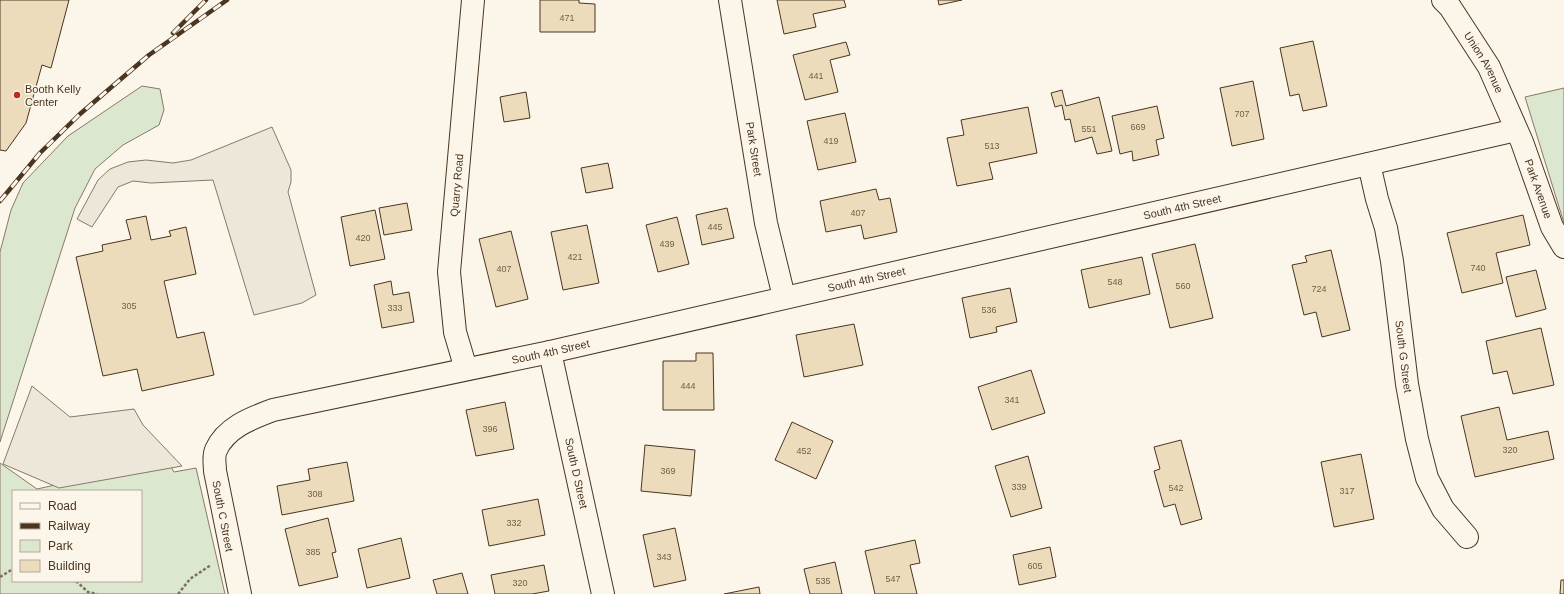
<svg xmlns="http://www.w3.org/2000/svg" width="1564" height="594" viewBox="0 0 1564 594" font-family="Arial,sans-serif">
<style>
.green{fill:#dce7d0;stroke:#887966;fill-rule:evenodd}
.parking{fill:#ede7d9;stroke:#887966}
.building{fill:#ecdcbc;stroke:#4a3520}
.lines{fill:none;stroke-linecap:round;stroke-linejoin:round}
.street-casing{stroke:#4a3520;stroke-width:24}
.path{stroke:#7f6f5c;stroke-width:2.5;stroke-dasharray:3 2;stroke-linecap:butt}
.street{stroke:#fbf6e9;stroke-width:22}
.rail-casing{stroke:#4a3520;stroke-width:4.5}
.rail{stroke:#fbf6e9;stroke-width:3;stroke-dasharray:9;stroke-linecap:butt}
.poi-dot{fill:#c62828;stroke:#fbf6e9;stroke-width:1.5}
.labels{text-anchor:middle;stroke-width:3;stroke-linejoin:round;paint-order:stroke}
.number-label{font-size:9px;fill:#725f47}
.street-label{font-size:11px;fill:#4a3520;stroke:#fbf6e9}
.poi-label{font-size:11px;fill:#4a3520;stroke:#fbf6e9;text-anchor:start}
</style>
<rect width="100%" height="100%" fill="#fbf6e9"/>
<g class="green">
<polygon points="142,86 160,89 164,110 159,125 123,145 95,169 75,208 0,442 0,252 11,210 23,183 68,136"/>
<polygon points="1564,88 1564,223 1525,97"/>
<path d="M0 463 37 489 151 464 171 467 174 472 196 468 225 594H0ZM13 491H141V581H13Z"/>
</g>
<g class="parking">
<polygon points="272,127 291,170 291,182 288,192 316,295 302,303 254,315 213,180 151,183 133,181 118,187 92,227 77,219 98,180 110,169 128,162 146,160 173,163 191,160"/>
<polygon points="32,386 70,417 134,409 143,425 182,466 59,488 3,464"/>
</g>
<g class="building">
<polygon points="0,0 69,0 51,68 42,65 26,123 6,151 0,150"/>
<polygon points="540,0 579,0 579,3 595,4 595,32 540,32"/>
<polygon points="777,0 844,0 846,7 813,14 816,27 784,34"/>
<polygon points="938,0 962,0 939,5"/>
<polygon points="1313,41 1327,106 1303,111 1299,94 1290,96 1280,48"/>
<polygon points="846,42 850,55 830,60 838,92 805,100 793,55"/>
<polygon points="1253,81 1264,139 1232,146 1220,88"/>
<polygon points="1062,90 1066,106 1099,97 1112,151 1097,154 1092,137 1075,142 1070,119 1065,120 1062,105 1055,107 1051,93"/>
<polygon points="526,92 530,118 504,122 500,97"/>
<polygon points="1157,106 1164,138 1156,140 1159,155 1133,161 1132,151 1120,154 1112,116"/>
<polygon points="1028,107 1037,153 989,163 993,179 957,186 947,138 964,135 961,120"/>
<polygon points="845,113 856,162 818,170 807,121"/>
<polygon points="608,163 613,188 586,193 581,168"/>
<polygon points="876,189 879,200 890,198 897,232 864,239 861,225 826,232 820,201"/>
<polygon points="407,203 412,230 384,235 379,208"/>
<polygon points="727,208 734,238 702,245 696,215"/>
<polygon points="375,210 385,259 350,266 341,217"/>
<polygon points="1523,215 1530,245 1496,253 1503,283 1462,293 1447,233"/>
<polygon points="146,216 151,240 171,236 169,231 186,227 196,274 164,281 177,338 204,332 214,375 142,391 137,369 103,376 76,257 103,251 102,245 131,239 126,220"/>
<polygon points="677,217 689,264 658,272 646,225"/>
<polygon points="587,225 599,283 563,290 551,232"/>
<polygon points="511,231 528,299 496,307 479,239"/>
<polygon points="1195,244 1213,318 1170,328 1152,254"/>
<polygon points="1331,250 1350,330 1322,337 1316,312 1304,315 1292,265 1307,262 1305,256"/>
<polygon points="1142,257 1150,294 1089,308 1081,270"/>
<polygon points="1536,270 1546,309 1516,317 1506,277"/>
<polygon points="391,281 393,295 409,292 414,322 382,328 374,285"/>
<polygon points="1010,288 1017,322 996,327 997,332 970,338 962,298"/>
<polygon points="854,324 863,365 804,377 796,335"/>
<polygon points="1541,328 1554,385 1513,394 1507,371 1493,374 1486,341"/>
<polygon points="696,353 713,353 714,410 663,410 663,361 696,361"/>
<polygon points="1031,370 1045,413 992,430 978,387"/>
<polygon points="505,402 514,449 476,456 466,410"/>
<polygon points="1499,407 1507,440 1548,431 1554,459 1475,477 1461,416"/>
<polygon points="792,422 833,441 816,479 775,460"/>
<polygon points="1181,440 1202,519 1181,525 1175,504 1164,507 1154,471 1160,469 1154,447"/>
<polygon points="645,445 695,450 691,496 641,491"/>
<polygon points="1361,454 1374,519 1334,527 1321,462"/>
<polygon points="1028,456 1042,508 1011,517 995,466"/>
<polygon points="347,462 354,501 282,515 277,486 310,480 308,469"/>
<polygon points="538,499 545,535 489,546 482,510"/>
<polygon points="328,518 336,552 332,553 338,577 299,586 285,529"/>
<polygon points="675,528 686,580 654,587 643,535"/>
<polygon points="401,538 410,578 367,588 358,549"/>
<polygon points="915,540 920,563 910,565 917,594 875,594 865,551"/>
<polygon points="1050,547 1056,577 1019,585 1013,555"/>
<polygon points="835,562 842,594 810,594 804,569"/>
<polygon points="544,565 549,591 532,594 495,594 491,575"/>
<polygon points="462,573 468,594 437,594 433,580"/>
<polygon points="1561,580 1564,580 1564,594 1560,594"/>
<polygon points="759,587 760,594 724,594"/>
</g>
<g class="lines">
<defs>
<g id="street">
<path id="s1" d="M730 0 766 223 784 297"/>
<path id="s2" d="M1443 0 1450 7 1489 67 1522 142 1552 227 1564 247"/>
<path id="s3" d="M1369 164 1377 199 1386 228 1392 261 1407 384 1417 439 1427 478 1443 509 1467 537"/>
<path id="s4" d="M550 352 603 594"/>
<path id="s5" d="M466 369 455 332 449 272 473 0"/>
<path id="s6" d="M240 594 215 471C215 465 213 456 216 450 226 427 252 418 273 410L550 352 1516 130"/>
</g>
</defs>
<use href="#street" class="street-casing"/>
<g class="path">
<polyline points="0,577 13,569"/>
<polyline points="76,581 88,592 97,594"/>
<polyline points="178,594 190,579 211,565"/>
</g>
<use href="#street" class="street"/>
<defs>
<g id="rail">
<polyline points="173,33 206,0"/>
<polyline points="0,201 40,153 80,114 149,55 227,0"/>
</g>
</defs>
<use href="#rail" class="rail-casing"/>
<use href="#rail" class="rail"/>
</g>
<circle class="poi-dot" cx="17" cy="95" r="4"/>
<g class="labels">
<g class="number-label">
<text x="567" y="21">471</text>
<text x="816" y="79">441</text>
<text x="1242" y="117">707</text>
<text x="1138" y="130">669</text>
<text x="1089" y="132">551</text>
<text x="831" y="144">419</text>
<text x="992" y="149">513</text>
<text x="858" y="216">407</text>
<text x="715" y="230">445</text>
<text x="363" y="241">420</text>
<text x="667" y="247">439</text>
<text x="575" y="260">421</text>
<text x="1478" y="271">740</text>
<text x="504" y="272">407</text>
<text x="1115" y="285">548</text>
<text x="1183" y="289">560</text>
<text x="1319" y="292">724</text>
<text x="129" y="309">305</text>
<text x="395" y="311">333</text>
<text x="989" y="313">536</text>
<text x="688" y="389">444</text>
<text x="1012" y="403">341</text>
<text x="490" y="432">396</text>
<text x="1510" y="453">320</text>
<text x="804" y="454">452</text>
<text x="668" y="474">369</text>
<text x="1019" y="490">339</text>
<text x="1176" y="491">542</text>
<text x="1347" y="494">317</text>
<text x="315" y="497">308</text>
<text x="514" y="526">332</text>
<text x="313" y="555">385</text>
<text x="664" y="560">343</text>
<text x="1035" y="569">605</text>
<text x="893" y="582">547</text>
<text x="823" y="584">535</text>
<text x="520" y="586">320</text>
</g>
<g class="street-label">
<text dy="4" stroke="none"><textPath href="#s2" startOffset="75">Union Avenue</textPath></text>
<text dy="4" stroke="none"><textPath href="#s1" startOffset="151">Park Street</textPath></text>
<text dy="4" stroke="none"><textPath href="#s5" startOffset="186">Quarry Road</textPath></text>
<text dy="4" stroke="none"><textPath href="#s2" startOffset="213">Park Avenue</textPath></text>
<text dy="4" stroke="none"><textPath href="#s6" startOffset="1150">South 4th Street</textPath></text>
<text dy="4" stroke="none"><textPath href="#s6" startOffset="826">South 4th Street</textPath></text>
<text dy="4" stroke="none"><textPath href="#s6" startOffset="502">South 4th Street</textPath></text>
<text dy="4" stroke="none"><textPath href="#s3" startOffset="196">South G Street</textPath></text>
<text dy="4" stroke="none"><textPath href="#s4" startOffset="124">South D Street</textPath></text>
<text transform="translate(223 516) rotate(79)" y="4">South C Street</text>
</g>
<g class="poi-label">
<text x="25" y="93">Booth Kelly<tspan x="25" dy="13">Center</tspan></text>
</g>
</g>
<rect x="12" y="490" width="130" height="92" fill="#fbf6e9" stroke="#b4a999"/>
<rect x="20" y="503" width="20" height="6" fill="#fbf6e9" stroke="#b4a999"/>
<text x="48" y="510" font-size="12" fill="#4a3520">Road</text>
<rect x="20" y="523" width="20" height="6" fill="#4a3520" stroke="#b4a999"/>
<text x="48" y="530" font-size="12" fill="#4a3520">Railway</text>
<rect x="20" y="540" width="20" height="12" fill="#dce7d0" stroke="#b4a999"/>
<text x="48" y="550" font-size="12" fill="#4a3520">Park</text>
<rect x="20" y="560" width="20" height="12" fill="#ecdcbc" stroke="#b4a999"/>
<text x="48" y="570" font-size="12" fill="#4a3520">Building</text>
</svg>
